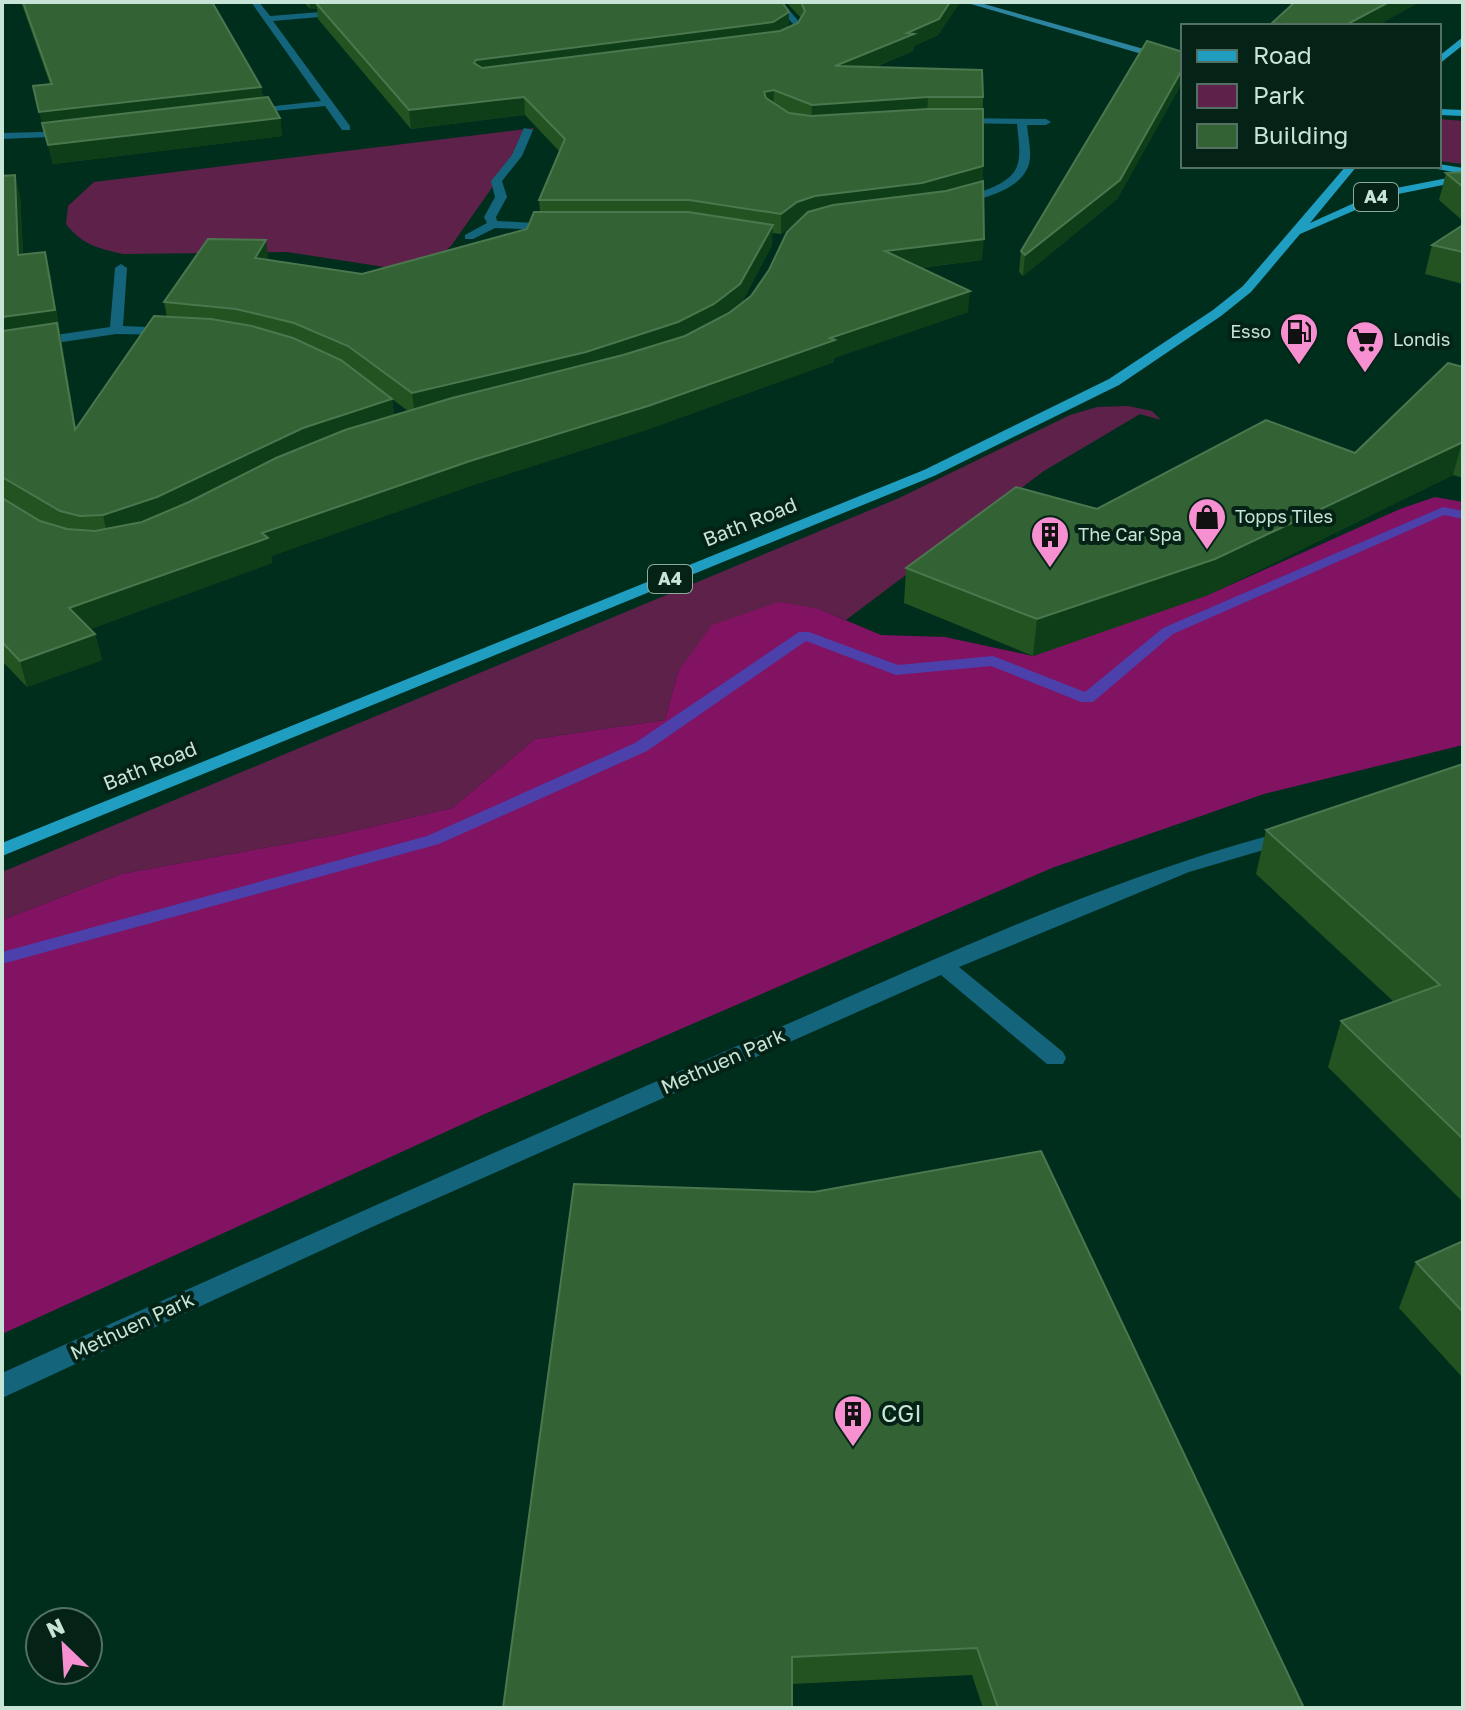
<svg xmlns="http://www.w3.org/2000/svg" width="1465" height="1710" viewBox="0 0 1465 1710" font-family="'Golos Text',sans-serif">
<style>
.green{fill:#5e214a}
.forest{fill:#821262}
.lines{fill:none;stroke-linecap:round;stroke-linejoin:round}
.stream{fill:#4c40aa;fill-rule:evenodd}
.minor{fill:#14647b;fill-rule:evenodd}
.secondary{fill:#2c849f;fill-rule:evenodd}
.primary{fill:#1f9ec1;fill-rule:evenodd}
.wall{fill:#225321;fill-rule:evenodd}
.shaded-wall{fill:#0d3e17}
.building{fill:#336334;stroke:#4b774e;stroke-width:2}
.labels{text-anchor:middle;stroke-width:8;stroke-linejoin:round;paint-order:stroke}
.shield{fill:#042216;stroke:#8daa9c;stroke-width:2}
.shield-label{font-size:18px;font-weight:bold;fill:#c8e4d6}
.far-poi-label{font-size:18px;fill:#c8e4d6;stroke:#042216;text-anchor:start}
.street-label{font-size:20px;fill:#c8e4d6;stroke:#042216}
.near-poi-label{font-size:24px;fill:#c8e4d6;stroke:#042216;text-anchor:start}
</style>
<rect width="100%" height="100%" fill="#002e1d"/>
<g class="green">
<polygon points="1439,119 1463,121 1463,164 1439,161"/>
<path d="M534 128 451 246 435 260 391 268 287 252 123 254C99 249 81 244 66 224L68 206 94 182Z"/>
<polygon points="1128,406 1152,411 1161,420 1140,414 1044,471 846,620 819,609 678,672 665,720 535,739 452,808 341,834 121,874 2,920 2,872 899,498 1070,415 1097,407"/>
</g>
<polygon class="forest" points="1435,497 1463,502 1463,745 1264,794 1052,868 487,1113 2,1334 2,920 121,874 341,834 452,808 535,739 665,720 678,672 712,625 779,602 819,609 881,635 945,637 1033,656 1208,595 1400,509"/>
<g class="lines">
<polygon class="stream" points="1443,507 1463,511 1463,519 1444,515 1173,634 1093,702 1081,702 991,666 896,675 806,641 647,751 439,844 2,964 2,952 427,836 635,743 799,632 809,632 898,665 993,656 1085,692 1163,628"/>
<g class="minor">
<polygon points="251,2 259,2 270,16 346,10 343,15 273,21 350,126 350,130 342,130 325,106 244,114 248,109 321,101"/>
<polygon points="773,2 782,2 802,25 799,35 785,43 778,41 792,32 794,25"/>
<path d="M954 118 1046 119 1051 122 1046 125H1027C1028 137 1032 152 1029 164 1021 191 981 199 958 204L954 203V199C974 194 1013 186 1018 163 1021 151 1018 137 1017 124L958 123 954 122Z"/>
<polygon points="524,128 533,130 522,156 502,181 507,197 496,217 497,221 553,224 559,227 553,230 495,228 473,239 465,239 465,235 487,223 484,217 495,197 491,181 512,155"/>
<polygon points="77,131 78,133 73,136 2,139 2,133"/>
<polygon points="121,264 127,268 123,326 171,328 176,329 176,335 116,334 2,351 2,343 110,327 115,268"/>
<path d="M1290 830 1297 832 1300 836 1297 840 1189 872 959 967 1063 1052 1066 1058 1063 1064H1047L941 975 372 1227 2 1398V1373C254 1259 506 1147 760 1036 933 961 1107 877 1290 830Z"/>
</g>
<polygon class="secondary" points="964,2 977,2 1183,60 1183,66"/>
<g class="primary">
<polygon points="1463,37 1463,45 1439,64 1439,56"/>
<polygon points="1439,109 1463,110 1463,116 1439,115"/>
<polygon points="1439,164 1463,168 1463,174 1422,166"/>
<polygon points="1346,166 1357,166 1310,223 1381,191 1463,175 1463,181 1388,196 1300,234 1251,292 1221,316 1119,385 934,476 2,856 2,843 924,470 1109,379 1213,310 1243,286"/>
</g>
</g>
<g class="wall">
<polygon points="21,2 212,2 261,87 263,98 280,118 282,136 53,164 37,103 50,84"/>
<path d="M304 2H782L789 12V27L798 23 801 18 786 2H960L938 35 914 46 913 51 875 67 983 97 982 260 920 268 968 312 834 358V362L649 429 473 485 271 556 272 563 90 629 95 634 102 660 27 687 2 661V498L44 522 2 498V176L20 195 23 254 50 273 76 428 167 317 164 302 269 260 362 274 527 229 540 212 539 200 559 151 525 115 411 129 318 19 317 9H310ZM798 221 769 270 751 296 741 304 772 245V233L781 234ZM379 389 408 411 394 415 392 399Z"/>
<polygon points="1183,52 1183,81 1117,199 1023,276 1019,272 1021,251"/>
<polygon points="1463,172 1463,221 1439,200 1446,173"/>
<polygon points="1463,225 1463,284 1425,274 1432,245"/>
<polygon points="1463,367 1463,478 1453,475 1208,595 1033,656 904,603 906,568 1097,509 1355,453"/>
<polygon points="1463,764 1463,1202 1328,1067 1341,1021 1394,1002 1256,874 1266,830"/>
<polygon points="574,1184 1304,1708 983,1708 972,1675 792,1684"/>
<polygon points="1463,1241 1463,1378 1399,1308 1416,1262"/>
</g>
<g class="shaded-wall">
<polygon points="309,2 395,2 316,3 317,9 310,9"/>
<polygon points="950,2 960,2 938,35 914,46 913,51 834,83 835,66 907,33"/>
<polygon points="1389,2 1420,2 1377,26 1344,26"/>
<polygon points="789,12 789,28 773,38 478,77 474,63 476,60"/>
<polygon points="1183,68 1183,81 1117,199 1023,276 1025,255"/>
<polygon points="261,87 264,104 44,130 39,112"/>
<polygon points="774,90 773,108 764,110 764,92"/>
<polygon points="524,97 525,115 411,129 409,110"/>
<polygon points="928,97 927,115 811,123 812,105"/>
<polygon points="280,118 282,136 53,164 48,145"/>
<polygon points="983,166 982,185 814,216 796,222 781,234 781,214 797,202 815,196"/>
<polygon points="15,175 20,195 24,275 18,255"/>
<polygon points="773,225 772,245 740,306 714,326 678,344 415,416 412,393"/>
<polygon points="984,239 982,260 884,272 885,251"/>
<polygon points="266,240 269,261 255,258"/>
<polygon points="45,252 50,273 80,454 2,340 2,317"/>
<polygon points="970,291 968,312 834,358 834,362 649,429 473,485 271,556 272,563 76,634 69,608 262,533"/>
<polygon points="392,399 395,422 108,539 103,515 303,428"/>
<polygon points="1462,442 1453,475 1208,595 1033,656 1037,619"/>
<polygon points="95,634 102,660 27,687 20,661"/>
</g>
<g class="building">
<polygon points="23,2 212,2 261,87 39,112 33,86 52,84"/>
<polygon points="328,2 782,2 789,12 773,22 476,60 474,63 482,68 780,31 798,23 805,11 801,2 950,2 939,19 907,33 914,34 835,66 982,70 983,97 928,97 812,105 774,90 764,92 766,98 789,113 811,116 928,109 983,109 983,166 922,183 815,196 797,202 781,214 689,200 539,200 565,139 524,97 409,110 316,3"/>
<polygon points="1295,2 1389,2 1344,26 1293,26 1272,23"/>
<polygon points="1147,41 1183,52 1183,68 1120,180 1025,255 1021,251"/>
<polygon points="268,97 280,118 48,145 42,123"/>
<polygon points="1463,172 1463,187 1446,173"/>
<polygon points="15,175 18,255 45,252 55,310 2,317 2,176"/>
<polygon points="983,181 984,239 885,251 970,291 830,338 835,340 648,406 470,461 262,533 268,538 69,608 95,634 20,661 2,642 2,498 40,521 67,529 95,531 142,522 189,502 276,458 345,430 452,398 623,355 685,336 729,313 751,296 769,270 787,232 808,212 833,205 946,191"/>
<polygon points="534,212 688,212 773,225 740,284 714,304 678,322 586,352 412,393 348,346 294,323 236,309 164,302 208,239 266,240 255,258 362,274 527,229"/>
<polygon points="1463,225 1463,252 1432,245"/>
<polygon points="154,316 211,319 252,326 293,338 341,360 392,399 303,428 157,497 103,515 80,516 60,511 2,477 2,331 57,323 75,430"/>
<polygon points="1448,363 1463,367 1463,442 1215,559 1037,619 906,568 1016,487 1097,509 1266,420 1355,453"/>
<polygon points="1463,764 1463,1139 1341,1021 1440,985 1266,830"/>
<polygon points="1041,1151 1304,1708 998,1708 977,1648 792,1657 792,1708 503,1708 574,1184 814,1192"/>
<polygon points="1463,1241 1463,1312 1416,1262"/>
</g>
<defs>
<symbol id="fuel-pin" viewBox="-11 -11 22 30"><path d="M0 17L-7.5 6A9.5 9.5 0 1 1 7.5 6Z" fill="#f690d0" stroke="#042216"/><path d="M-5.5-6h7V0h2V4h1.3V-2.5L3-4.5l.8-.8L6-3V5H2.5V1h-1V6h-7ZM-4.2-4.7v3.2H.2V-4.7Z" fill="#111"/></symbol>
<symbol id="supermarket-pin" viewBox="-11 -11 22 30"><path d="M0 17L-7.5 6A9.5 9.5 0 1 1 7.5 6Z" fill="#f690d0" stroke="#042216"/><path d="M-6-5.5h2.5l.6 2H6L4.5 2H-2.5L-4.4-4H-6ZM-1.5 3.2a1.3 1.3 0 1 0 .1 0ZM3 3.2a1.3 1.3 0 1 0 .1 0Z" fill="#111"/></symbol>
<symbol id="shop-pin" viewBox="-11 -11 22 30"><path d="M0 17L-7.5 6A9.5 9.5 0 1 1 7.5 6Z" fill="#f690d0" stroke="#042216"/><path d="M-5-2.5h2.3a2.7 3.5 0 0 1 5.4 0H5L5.5 6h-11ZM-1.5-2.5h3a1.5 2.3 0 0 0-3 0Z" fill="#111"/></symbol>
<symbol id="building-pin" viewBox="-11 -11 22 30"><path d="M0 17L-7.5 6A9.5 9.5 0 1 1 7.5 6Z" fill="#f690d0" stroke="#042216"/><path d="M-4-6H4V6H1V3H-1V6H-4ZM-2.5-4.3h1.7v1.8h-1.7ZM.8-4.3h1.7v1.8H.8ZM-2.5-1h1.7V.8h-1.7ZM.8-1h1.7V.8H.8Z" fill="#111"/></symbol>
</defs>
<g fill-rule="evenodd">
<use href="#fuel-pin" x="1277" y="310" width="44" height="60"/>
<use href="#supermarket-pin" x="1343" y="318" width="44" height="60"/>
<use href="#shop-pin" x="1185" y="495" width="44" height="60"/>
<use href="#building-pin" x="1028" y="513" width="44" height="60"/>
<use href="#building-pin" x="831" y="1392" width="44" height="60"/>
</g>
<g class="labels">
<g class="shield">
<rect x="1354" y="183" width="44" height="28" rx="6"/>
<rect x="648" y="565" width="44" height="28" rx="6"/>
</g>
<g class="shield-label">
<text x="1376" y="203">A4</text>
<text x="670" y="585">A4</text>
</g>
<g class="far-poi-label">
<text x="1271" y="338" text-anchor="end">Esso</text>
<text x="1393" y="346">Londis</text>
<text x="1235" y="523">Topps Tiles</text>
<text x="1078" y="541">The Car Spa</text>
</g>
<g class="street-label">
<text transform="translate(750 522) rotate(-22)" y="7">Bath Road</text>
<text transform="translate(150 766) rotate(-22)" y="7">Bath Road</text>
<text transform="translate(723 1061) rotate(-24)" y="7">Methuen Park</text>
<text transform="translate(132 1326) rotate(-25)" y="7">Methuen Park</text>
</g>
<g class="near-poi-label">
<text x="881" y="1422">CGI</text>
</g>
</g>
<rect width="1465" height="1710" fill="none" stroke="#c8e4d6" stroke-width="8"/>
<rect x="1181" y="24" width="260" height="144" fill="#042216" stroke="#527063" stroke-width="2"/>
<rect x="1197" y="50" width="40" height="12" fill="#1f9ec1" stroke="#527063" stroke-width="2"/>
<text x="1253" y="64" font-size="24" fill="#c8e4d6">Road</text>
<rect x="1197" y="84" width="40" height="24" fill="#5e214a" stroke="#527063" stroke-width="2"/>
<text x="1253" y="104" font-size="24" fill="#c8e4d6">Park</text>
<rect x="1197" y="124" width="40" height="24" fill="#336334" stroke="#527063" stroke-width="2"/>
<text x="1253" y="144" font-size="24" fill="#c8e4d6">Building</text>
<g transform="translate(64 1646) rotate(335)"><circle r="38" fill="#042216" stroke="#527063" stroke-width="2"/>
<path d="M0-6L14 30L0 20L-14 30Z" fill="#f690d0"/>
<text y="-12" font-size="22" font-weight="bold" text-anchor="middle" fill="#c8e4d6">N</text>
</g>
</svg>
